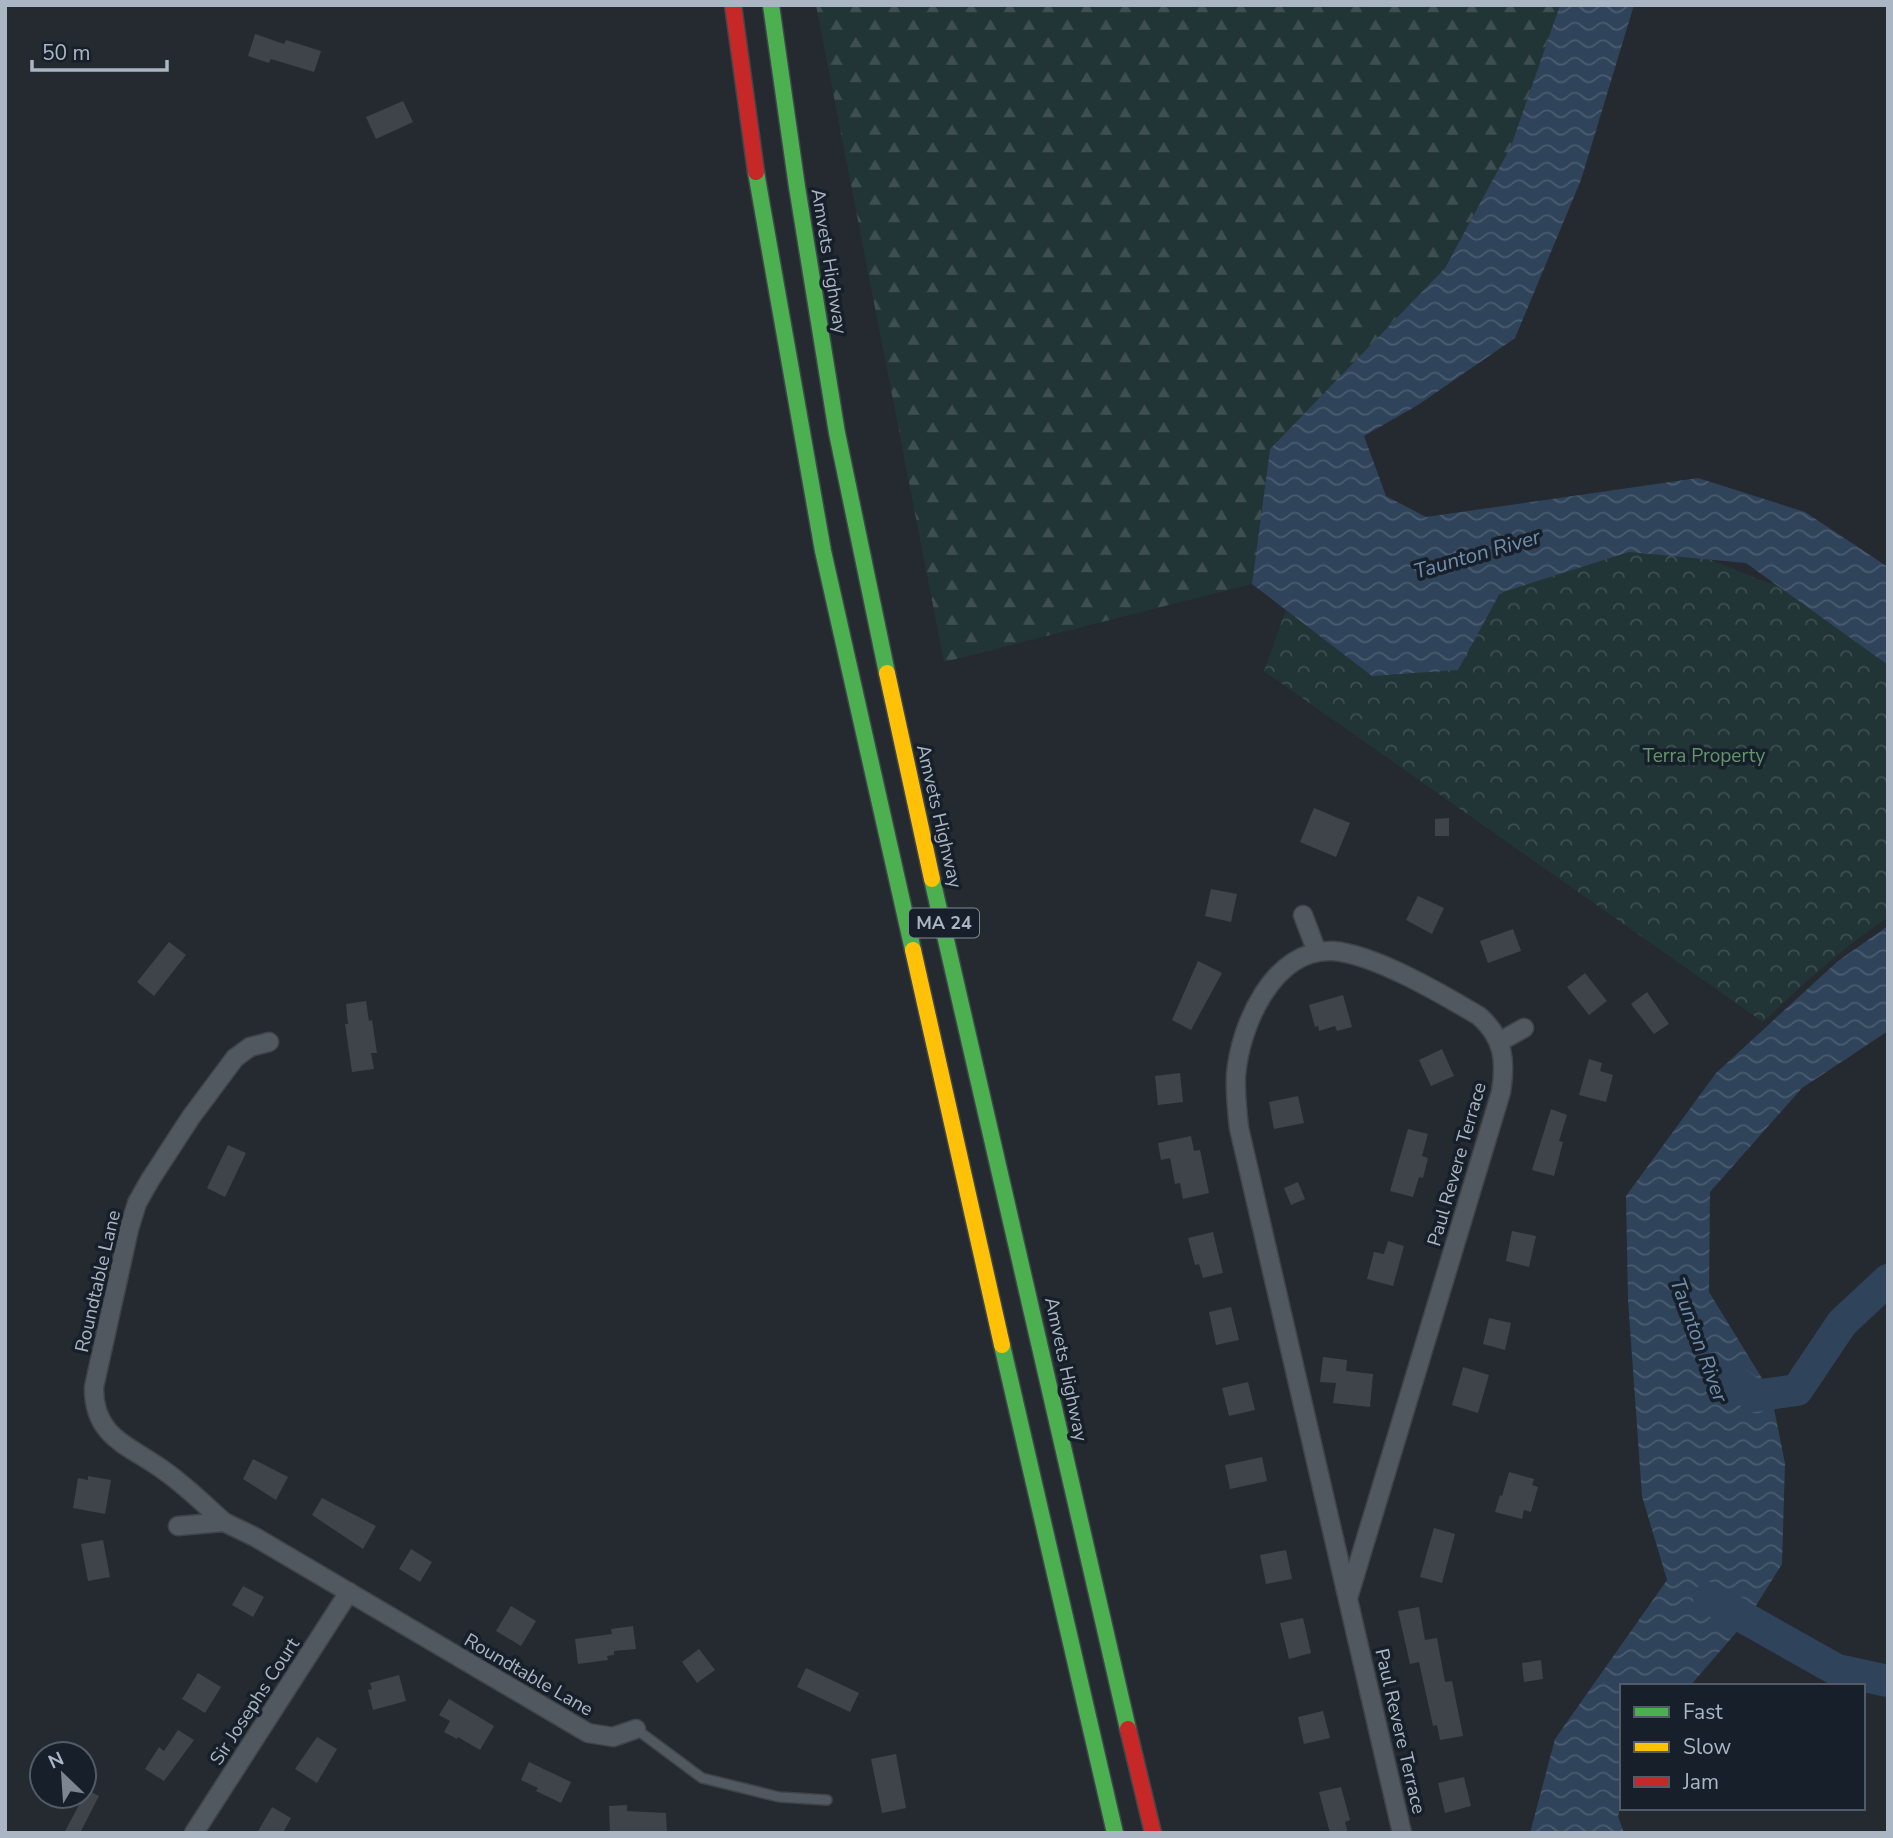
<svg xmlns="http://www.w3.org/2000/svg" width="1893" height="1838" viewBox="0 0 1893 1838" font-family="'Nunito Sans',sans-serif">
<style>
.forest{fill:url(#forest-firs)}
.park{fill:url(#park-crowns)}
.water{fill:url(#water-waves)}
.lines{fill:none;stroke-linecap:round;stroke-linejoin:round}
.river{stroke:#2f435a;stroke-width:32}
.building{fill:#3f444a}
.lane-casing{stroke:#404449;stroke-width:12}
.street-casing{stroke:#404449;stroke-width:21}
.fast-casing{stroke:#3f464c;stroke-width:19}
.slow-casing{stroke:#3f464c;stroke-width:19}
.jam-casing{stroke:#3f464c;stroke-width:19}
.lane{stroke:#52585f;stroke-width:9}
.street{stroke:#52585f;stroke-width:18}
.fast{stroke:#4caf50;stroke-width:16}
.slow{stroke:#ffc107;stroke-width:16}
.jam{stroke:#c62828;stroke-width:16}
.labels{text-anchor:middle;stroke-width:7;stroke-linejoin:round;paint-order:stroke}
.shield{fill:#17202a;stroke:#7f8996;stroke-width:2}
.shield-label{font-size:18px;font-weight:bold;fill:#abb6c4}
.street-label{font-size:19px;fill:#abb6c4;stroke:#17202a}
.park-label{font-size:19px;fill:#63946b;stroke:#17202a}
.water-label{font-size:21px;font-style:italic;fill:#728eae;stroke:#17202a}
</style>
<defs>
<pattern id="forest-firs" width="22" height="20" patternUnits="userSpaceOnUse" patternTransform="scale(1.75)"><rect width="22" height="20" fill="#213436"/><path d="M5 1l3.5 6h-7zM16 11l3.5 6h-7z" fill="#3f4f51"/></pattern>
<pattern id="park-crowns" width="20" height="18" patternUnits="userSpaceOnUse" patternTransform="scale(1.75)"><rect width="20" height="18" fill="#213436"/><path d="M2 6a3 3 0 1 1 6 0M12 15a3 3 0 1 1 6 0" fill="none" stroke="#3f4f51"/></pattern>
<pattern id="water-waves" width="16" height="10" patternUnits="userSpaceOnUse" patternTransform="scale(1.75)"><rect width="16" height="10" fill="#2f435a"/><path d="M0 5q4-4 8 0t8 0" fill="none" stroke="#4a5c70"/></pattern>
</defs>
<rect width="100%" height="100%" fill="#242a30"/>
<polygon class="forest" points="816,5 1560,5 1511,146 1445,268 1270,449 1252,584 944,662"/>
<path class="park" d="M1669 543 1768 583 1826 586 1888 637V917C1842 949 1802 984 1763 1022L1264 671 1302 565 1478 577Z"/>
<g class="water">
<polygon points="1560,5 1634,5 1581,180 1515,338 1418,405 1364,436 1386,496 1426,517 1698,478 1805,512 1888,567 1888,665 1746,563 1629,552 1500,593 1458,670 1372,676 1252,584 1270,449 1445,268 1511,146"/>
<polygon points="1888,926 1888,1031 1802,1088 1710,1192 1709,1292 1771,1393 1785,1464 1782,1564 1747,1620 1690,1686 1622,1686 1622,1803 1618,1816 1624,1833 1530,1833 1555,1739 1667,1580 1642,1496 1628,1300 1626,1196 1716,1073 1838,961"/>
</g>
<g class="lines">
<g class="river">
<polyline points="1733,1380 1754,1396 1797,1390 1842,1323 1888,1280"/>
<polyline points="1709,1598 1837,1670 1888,1681"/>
</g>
</g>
<g class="building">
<polygon points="255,34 284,44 286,40 321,51 314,72 271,59 269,63 248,56"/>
<polygon points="403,101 413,122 376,139 366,117"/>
<polygon points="1314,808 1350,823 1336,857 1300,842"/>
<polygon points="1449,818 1449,836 1435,836 1435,819"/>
<polygon points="1211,889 1237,894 1231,922 1205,916"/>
<polygon points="1418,896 1444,908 1432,934 1406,920"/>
<polygon points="1513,929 1521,951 1488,963 1480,941"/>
<polygon points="169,942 186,955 154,996 137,982"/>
<polygon points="1198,961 1222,973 1191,1030 1172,1020"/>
<polygon points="1585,973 1607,1001 1589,1015 1567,987"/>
<polygon points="1647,992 1669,1024 1654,1034 1631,1004"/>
<polygon points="1343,995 1352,1027 1337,1031 1335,1026 1319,1031 1318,1026 1315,1027 1309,1005"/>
<polygon points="366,1001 369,1021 372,1020 377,1053 371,1053 374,1069 352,1072 345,1024 348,1024 346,1004"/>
<polygon points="1442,1049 1454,1076 1431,1086 1419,1060"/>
<polygon points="1589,1059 1602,1063 1600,1071 1613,1075 1606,1102 1579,1095"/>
<polygon points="1180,1073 1183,1102 1158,1105 1155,1076"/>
<polygon points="1298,1096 1304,1123 1274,1129 1269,1102"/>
<polygon points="1551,1109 1567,1115 1559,1141 1563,1142 1554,1176 1532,1170"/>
<polygon points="1408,1129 1428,1134 1422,1156 1428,1158 1423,1178 1419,1177 1413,1197 1390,1191"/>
<polygon points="1191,1136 1194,1151 1200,1150 1209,1193 1183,1199 1180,1183 1175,1184 1170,1158 1161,1160 1158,1143"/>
<polygon points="228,1145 246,1153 225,1197 207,1188"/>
<polygon points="1298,1182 1305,1199 1291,1205 1284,1188"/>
<polygon points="1512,1231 1536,1236 1529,1267 1506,1261"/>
<polygon points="1213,1232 1223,1273 1203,1278 1199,1264 1195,1265 1188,1238"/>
<polygon points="1388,1241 1404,1246 1393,1286 1367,1279 1374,1252 1384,1254"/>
<polygon points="1231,1307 1239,1340 1216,1345 1209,1312"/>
<polygon points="1489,1318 1511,1323 1505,1350 1483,1344"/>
<polygon points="1323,1357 1347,1360 1346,1371 1373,1374 1370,1407 1333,1403 1336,1383 1320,1382"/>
<polygon points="1463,1367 1489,1375 1478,1413 1452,1405"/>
<polygon points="1248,1382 1255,1410 1229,1416 1222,1388"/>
<polygon points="1262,1457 1267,1481 1230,1489 1225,1465"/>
<polygon points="253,1459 288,1477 276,1500 243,1479"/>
<polygon points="1509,1472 1534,1479 1532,1485 1538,1487 1531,1512 1524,1510 1522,1519 1495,1512 1500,1495 1502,1496"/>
<polygon points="88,1476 111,1480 105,1514 73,1508 78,1478 88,1480"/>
<polygon points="322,1498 376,1526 363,1549 312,1515"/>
<polygon points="1434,1528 1455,1534 1442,1583 1420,1577"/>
<polygon points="103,1540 110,1577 88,1581 81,1544"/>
<polygon points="411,1549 432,1562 420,1582 399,1569"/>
<polygon points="1286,1550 1292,1579 1266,1584 1260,1555"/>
<polygon points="243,1586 264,1597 253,1617 232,1605"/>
<polygon points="511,1606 536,1621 521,1646 496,1631"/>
<polygon points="1419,1607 1425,1640 1437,1638 1445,1682 1452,1681 1463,1736 1440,1740 1437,1725 1433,1726 1419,1662 1410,1664 1398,1611"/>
<polygon points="1303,1618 1311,1653 1289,1659 1280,1623"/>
<polygon points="633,1626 636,1649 614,1651 614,1655 607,1656 608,1660 578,1664 575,1639 612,1634 611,1629"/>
<polygon points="699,1649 715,1670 697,1683 682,1662"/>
<polygon points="1541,1660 1543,1679 1524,1682 1522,1663"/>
<polygon points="806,1668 859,1693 850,1712 797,1687"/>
<polygon points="198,1673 221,1687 205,1713 182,1699"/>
<polygon points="399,1675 406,1701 373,1710 368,1690 372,1689 370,1683"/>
<polygon points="449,1699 494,1726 480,1750 458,1737 457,1739 444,1732 450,1721 439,1715"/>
<polygon points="1323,1711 1330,1738 1304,1744 1298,1717"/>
<polygon points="178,1730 194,1740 164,1781 145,1769 159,1747 164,1751"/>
<polygon points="317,1737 337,1749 317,1783 295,1769"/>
<polygon points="896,1754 906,1808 882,1813 871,1759"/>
<polygon points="529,1762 571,1782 561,1803 536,1791 538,1788 521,1780"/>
<polygon points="1464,1777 1471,1806 1445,1813 1438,1783"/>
<polygon points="1341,1787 1350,1820 1345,1822 1348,1833 1330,1833 1319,1792"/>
<polygon points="87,1790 99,1796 80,1833 64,1833"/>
<polygon points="627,1805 627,1811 666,1813 667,1833 610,1833 609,1806"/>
<polygon points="272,1807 291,1818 283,1833 257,1833"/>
</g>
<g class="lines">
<defs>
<polyline id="lane" points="636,1729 702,1778 779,1797 827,1800"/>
<g id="street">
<polyline points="1303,915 1317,952"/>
<polyline points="1499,1042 1524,1028"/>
<path d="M224 1522C205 1505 187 1487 166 1472 132 1446 93 1439 94 1387L129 1229 137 1203 150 1180 191 1117 235 1058 250 1047 269 1042"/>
<polyline points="178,1526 224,1522 255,1537 588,1733 613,1737 636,1729"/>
<path d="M1348 1598 1501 1092C1506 1061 1504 1038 1479 1016 1442 994 1374 954 1333 951 1273 948 1240 1026 1236 1075 1235 1093 1237 1110 1239 1128L1402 1833"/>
<polyline points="194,1833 349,1592"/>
</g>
<g id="fast">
<polyline points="771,5 797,187 837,433 887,673"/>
<polyline points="756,172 823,551 913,950"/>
<polyline points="932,879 1128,1729"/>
<polyline points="1002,1345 1115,1833"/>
</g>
<g id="slow">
<polyline points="887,673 932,879"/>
<polyline points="913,950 1002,1345"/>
</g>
<g id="jam">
<polyline points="733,5 756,172"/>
<polyline points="1128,1729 1153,1833"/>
</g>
</defs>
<use href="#lane" class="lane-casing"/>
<use href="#street" class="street-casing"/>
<use href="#fast" class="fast-casing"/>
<use href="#slow" class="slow-casing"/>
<use href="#jam" class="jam-casing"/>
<use href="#lane" class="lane"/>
<use href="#street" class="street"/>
<use href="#fast" class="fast"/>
<use href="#slow" class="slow"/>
<use href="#jam" class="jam"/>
</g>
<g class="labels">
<rect class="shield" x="909" y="908.5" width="70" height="29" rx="5"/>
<g class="shield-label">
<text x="944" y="929">MA 24</text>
</g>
<g class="street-label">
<text transform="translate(830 261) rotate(81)" y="7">Amvets Highway</text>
<text transform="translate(940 816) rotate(77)" y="7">Amvets Highway</text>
<text transform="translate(1456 1164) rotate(-74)" y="7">Paul Revere Terrace</text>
<text transform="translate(97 1281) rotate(-77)" y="7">Roundtable Lane</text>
<text transform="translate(1067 1369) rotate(78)" y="7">Amvets Highway</text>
<text transform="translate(529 1674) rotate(30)" y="7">Roundtable Lane</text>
<text transform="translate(254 1701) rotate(-57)" y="7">Sir Josephs Court</text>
<text transform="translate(1401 1731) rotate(77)" y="7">Paul Revere Terrace</text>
</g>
<g class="park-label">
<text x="1704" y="762">Terra Property</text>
</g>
<g class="water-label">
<text transform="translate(1477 554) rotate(-16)" y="7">Taunton River</text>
<text transform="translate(1699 1340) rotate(70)" y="7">Taunton River</text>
</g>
</g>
<rect width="1893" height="1838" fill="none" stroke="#abb6c4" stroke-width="14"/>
<rect x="1620" y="1684" width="245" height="126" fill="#17202a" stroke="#525c68" stroke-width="2"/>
<rect x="1634" y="1707" width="35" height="10" fill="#4caf50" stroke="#525c68" stroke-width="2"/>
<text x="1683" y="1719" font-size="21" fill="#abb6c4">Fast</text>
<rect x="1634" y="1742" width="35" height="10" fill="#ffc107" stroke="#525c68" stroke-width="2"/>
<text x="1683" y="1754" font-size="21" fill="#abb6c4">Slow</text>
<rect x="1634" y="1777" width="35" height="10" fill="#c62828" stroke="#525c68" stroke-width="2"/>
<text x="1683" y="1789" font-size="21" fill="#abb6c4">Jam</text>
<g transform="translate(63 1775) rotate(335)"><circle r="33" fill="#17202a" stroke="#525c68" stroke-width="2"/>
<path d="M0-5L12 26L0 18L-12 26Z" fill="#7c8590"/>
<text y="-10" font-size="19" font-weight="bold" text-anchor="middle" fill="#abb6c4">N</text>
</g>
<path d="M32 60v10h135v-10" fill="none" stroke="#abb6c4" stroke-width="3.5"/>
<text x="42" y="60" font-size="21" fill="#abb6c4" stroke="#17202a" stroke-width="5" paint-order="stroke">50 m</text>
</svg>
